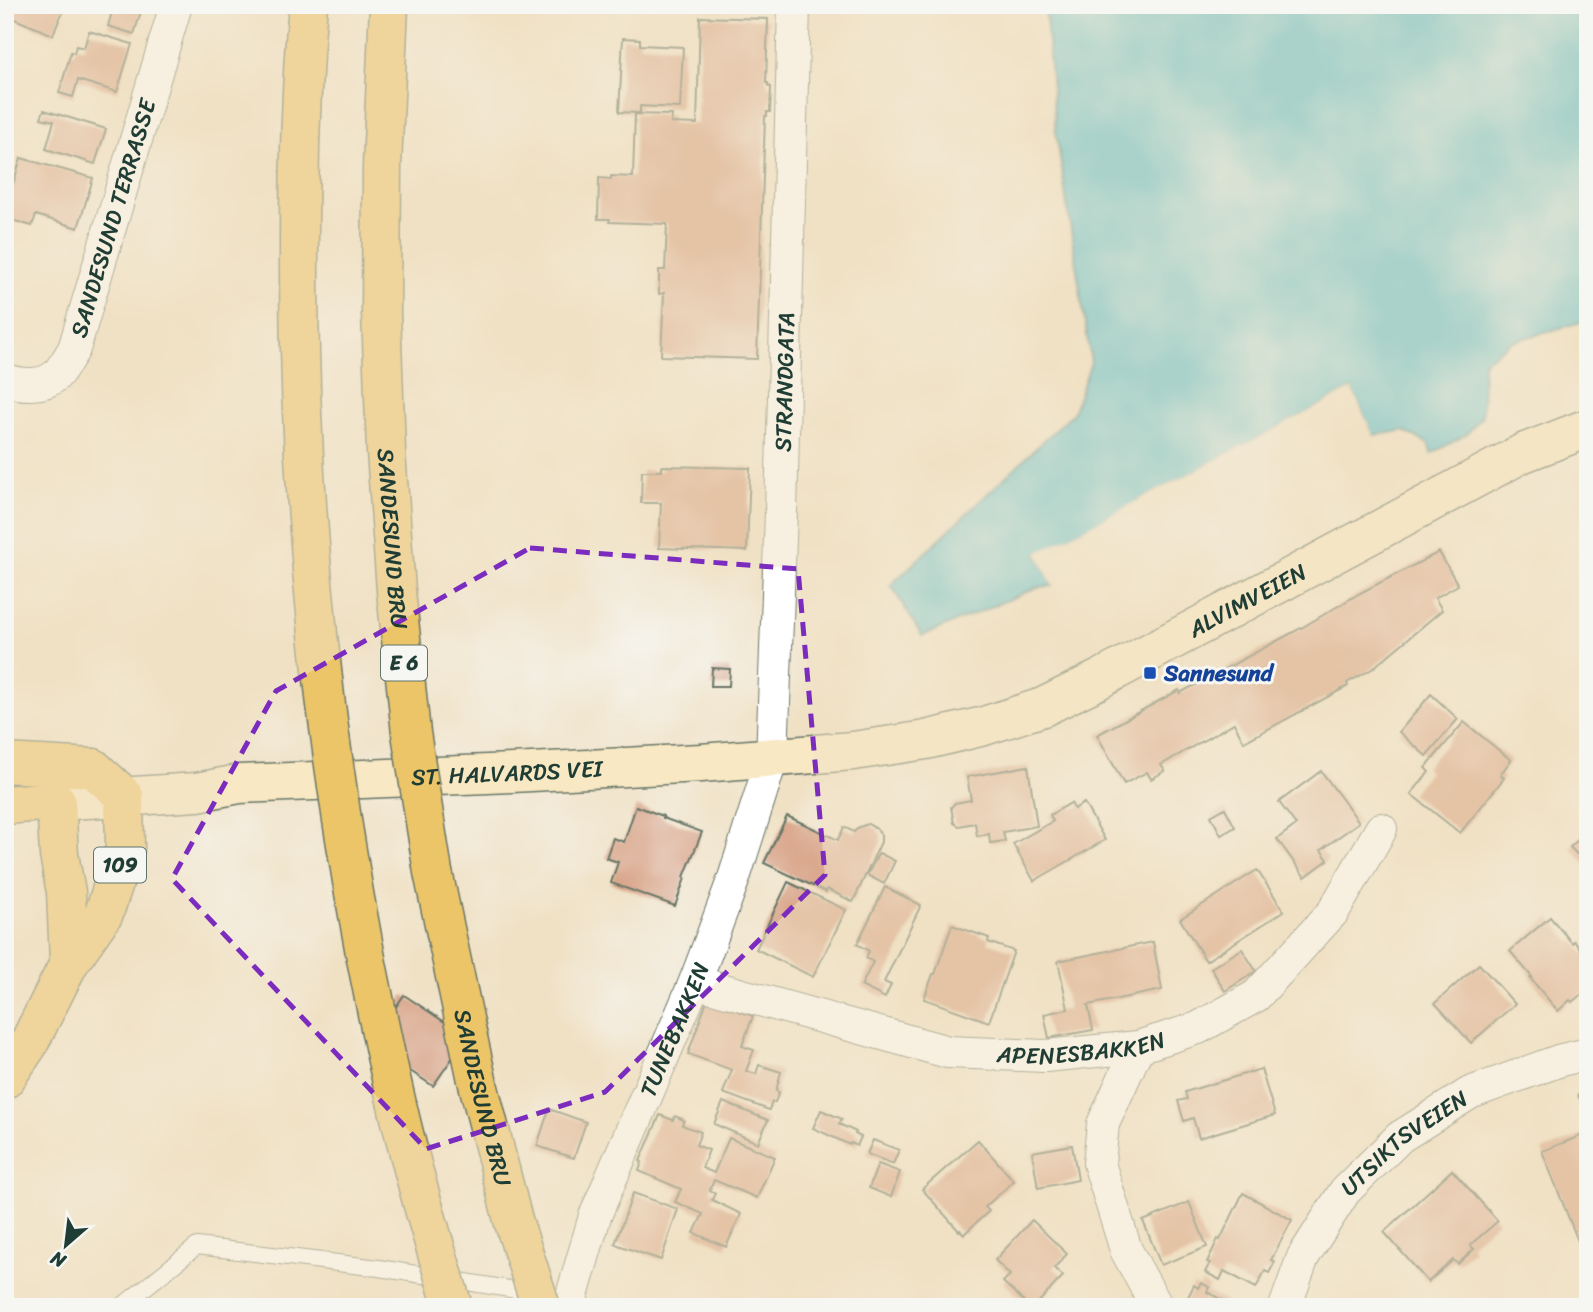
<svg xmlns="http://www.w3.org/2000/svg" width="1593" height="1312" viewBox="0 0 1593 1312" font-family="Sriracha,sans-serif">
<style>
.water{fill:#55bfd1;stroke:#3a7e82;stroke-width:2}
.pier{fill:#f0e1c5}
.building{fill:#d79f81}
.lines{fill:none;stroke-linecap:round;stroke-linejoin:round}
.lane-casing{stroke:#687667;stroke-width:18}
.street-casing{stroke:#687667;stroke-width:34}
.secondary-casing{stroke:#687667;stroke-width:41}
.primary-casing{stroke:#687667;stroke-width:41}
.lane{stroke:#fff;stroke-width:16}
.street{stroke:#fff;stroke-width:32}
.secondary{stroke:#f8e8c3;stroke-width:38}
.primary{stroke:#edc569;stroke-width:38}
.highway-bridge-casing{stroke:#687667;stroke-width:41;stroke-linecap:butt}
.highway-bridge{stroke:#edc569;stroke-width:38}
.marked{fill:none;stroke:#7b2cbf;stroke-width:5;stroke-dasharray:14 9;stroke-linejoin:round}
.transit-dot{fill:#1a4fb4;stroke:#f6f6f2;stroke-width:2.5}
.labels{text-anchor:middle;stroke-width:6;stroke-linejoin:round;paint-order:stroke}
.shield{fill:#f6f6f2;stroke:#60746d;stroke-width:2}
.shield-label{font-size:21px;font-weight:bold;fill:#1f3d34}
.street-label{font-size:23px;fill:#1f3d34;stroke:#f6f6f2}
.transit-label{font-size:23px;font-weight:bold;fill:#164399;stroke:#f6f6f2;text-anchor:start}
</style>
<rect width="100%" height="100%" fill="#f6f6f2"/>
<filter id="ink" filterUnits="userSpaceOnUse"><feTurbulence type="fractalNoise" baseFrequency=".0143" numOctaves="2"/><feDisplacementMap in="SourceGraphic" scale="14" xChannelSelector="R" yChannelSelector="G"/><feConvolveMatrix kernelMatrix="1 2 1 2 8 2 1 2 1" color-interpolation-filters="sRGB"/></filter>
<filter id="wash" filterUnits="userSpaceOnUse"><feTurbulence type="fractalNoise" baseFrequency=".00686" numOctaves="4" result="noise"/><feDisplacementMap in="SourceGraphic" scale="28" xChannelSelector="R" yChannelSelector="G"/><feGaussianBlur stdDeviation="1.57" result="paint"/><feColorMatrix in="noise" values="0 0 0 0 0 0 0 0 0 0 0 0 0 0 0 0 0 1.4 0 .05"/><feComposite in="paint" operator="in"/></filter>
<g filter="url(#wash)">
<rect width="100%" height="100%" fill="#f0e1c5"/>
<polygon class="water" points="1045,5 1588,5 1588,320 1511,342 1483,362 1482,416 1467,434 1431,454 1429,444 1404,431 1373,435 1352,389 1037,554 1053,586 1038,587 922,636 891,585 1073,413 1091,362 1055,125"/>
<polygon class="pier" points="1352,389 1375,439 1370,437 1351,394 1042,555 1056,585 1054,589 1037,553"/>
<g id="blocks">
<g class="building">
<polygon points="6,5 60,5 64,8 53,35 5,15"/>
<polygon points="114,5 143,5 134,34 108,26"/>
<polygon points="700,17 768,19 766,83 768,83 768,86 771,87 770,112 767,112 767,116 765,116 757,359 661,356 664,293 659,294 659,270 665,270 667,224 609,222 610,219 598,219 599,178 611,179 611,176 633,177 635,114 672,115 671,123 697,124"/>
<polygon points="89,31 132,44 117,92 78,80 73,97 59,93 71,52 74,53 76,46 84,48"/>
<polygon points="623,38 640,39 640,45 683,47 680,108 640,106 640,113 619,112"/>
<polygon points="44,110 106,129 95,164 46,149 54,121 41,118"/>
<polygon points="21,158 93,178 78,228 36,215 32,226 5,218 5,210"/>
<polygon points="662,466 750,468 747,551 659,548 661,503 641,503 642,471 662,471"/>
<polygon points="1439,552 1458,585 1435,598 1442,610 1372,669 1347,683 1348,686 1244,742 1234,723 1161,765 1165,771 1151,779 1147,772 1124,784 1097,735 1179,690 1180,693 1303,627 1360,593"/>
<polygon points="712,668 730,669 729,686 711,686"/>
<polygon points="1431,694 1458,719 1426,756 1399,732"/>
<polygon points="1464,722 1511,760 1500,775 1504,778 1460,833 1411,794 1429,772 1425,768"/>
<polygon points="1028,766 1037,826 1003,832 1005,841 990,843 989,834 977,836 975,823 959,826 954,823 951,807 955,803 971,800 967,777"/>
<polygon points="1321,771 1359,822 1321,850 1328,860 1305,877 1277,839 1296,825 1279,802"/>
<polygon points="1071,803 1074,809 1084,803 1105,840 1034,881 1013,844 1053,821 1050,815"/>
<polygon points="636,806 663,816 663,818 702,832 684,877 685,878 675,906 611,883 618,862 606,858 613,838 624,842"/>
<polygon points="1225,808 1235,827 1221,835 1211,816"/>
<polygon points="787,816 838,840 844,827 854,832 859,827 868,824 877,829 881,835 881,842 853,902 827,889 826,892 764,863"/>
<polygon points="1588,831 1588,866 1570,847"/>
<polygon points="879,853 895,861 884,884 867,875"/>
<polygon points="1257,870 1284,911 1206,961 1180,919"/>
<polygon points="788,882 846,910 813,977 756,949"/>
<polygon points="885,887 921,905 884,982 891,985 885,998 861,986 873,962 866,958 869,951 857,944"/>
<polygon points="1550,917 1572,943 1574,941 1588,958 1588,989 1572,1002 1570,1000 1558,1011 1530,978 1532,977 1510,951"/>
<polygon points="952,925 989,938 988,942 1014,951 989,1022 924,999 933,974 935,974"/>
<polygon points="1153,942 1162,990 1088,1005 1093,1030 1049,1038 1044,1014 1068,1009 1058,961"/>
<polygon points="1242,949 1256,971 1225,991 1211,968"/>
<polygon points="1479,964 1515,1004 1471,1043 1435,1003"/>
<polygon points="404,995 467,1037 433,1086 386,1055 385,1023"/>
<polygon points="707,1000 753,1016 742,1046 754,1050 746,1071 756,1074 759,1065 781,1072 776,1091 779,1092 775,1102 772,1102 769,1110 723,1093 732,1070 688,1054"/>
<polygon points="1261,1069 1275,1115 1199,1138 1193,1118 1184,1121 1178,1101 1187,1099 1185,1092"/>
<polygon points="1588,1091 1588,1119 1578,1095"/>
<polygon points="723,1102 768,1120 758,1143 714,1124"/>
<polygon points="549,1109 586,1122 574,1158 537,1146"/>
<polygon points="821,1110 842,1119 839,1124 856,1132 855,1134 861,1137 857,1146 851,1143 850,1145 813,1128"/>
<polygon points="660,1115 673,1120 675,1116 684,1120 682,1125 701,1132 696,1145 709,1150 702,1168 714,1173 729,1138 775,1157 757,1198 714,1180 710,1190 715,1193 712,1200 741,1214 726,1247 694,1233 703,1214 675,1202 681,1189 639,1171 642,1162 640,1161"/>
<polygon points="1588,1133 1588,1266 1542,1151"/>
<polygon points="873,1140 899,1150 893,1164 867,1154"/>
<polygon points="978,1140 1014,1181 985,1207 989,1211 964,1234 960,1230 959,1231 922,1189"/>
<polygon points="1072,1145 1078,1180 1038,1188 1032,1152"/>
<polygon points="878,1164 900,1172 891,1197 869,1188"/>
<polygon points="1452,1170 1498,1221 1470,1245 1474,1249 1458,1264 1453,1260 1428,1282 1384,1232"/>
<polygon points="633,1193 678,1209 661,1260 615,1244"/>
<polygon points="1243,1193 1292,1220 1271,1260 1275,1262 1269,1273 1265,1271 1256,1288 1224,1271 1220,1280 1205,1272 1210,1263 1207,1262 1218,1239 1220,1240"/>
<polygon points="1189,1202 1207,1247 1161,1265 1143,1221"/>
<polygon points="1032,1220 1067,1254 1054,1268 1063,1276 1034,1307 1030,1307 1003,1282 1010,1275 995,1260"/>
<polygon points="1201,1283 1209,1287 1207,1292 1228,1303 1226,1307 1183,1307 1194,1285 1198,1288"/>
</g>
</g>
</g>
<g filter="url(#ink)">
<use href="#blocks" fill-opacity="0" stroke="#687667" stroke-width="2"/>
<g class="lines">
<defs>
<polyline id="lane" points="121,1307 197,1246 379,1268 535,1293"/>
<g id="street">
<path id="s1" d="M5 379C20 386 47 387 58 373 64 366 69 357 74 349L176 5"/>
<path id="s2" d="M695 982 948 1052 1045 1056 1138 1047 1198 1028 1256 996 1333 912 1381 829"/>
<polyline points="1138,1047 1103,1124 1099,1163 1126,1250 1157,1307"/>
<path id="s3" d="M571 1299 595 1216 695 982 734 878 772 758 781 512 794 5"/>
<path id="s4" d="M1285 1307 1303 1257 1345 1191 1400 1137 1470 1093 1561 1060 1588 1054"/>
</g>
<g id="secondary">
<path id="s5" d="M56 801 197 792 239 784 512 773 701 763 853 751 926 740 984 726 1043 707 1100 679 1523 453 1588 428"/>
</g>
<g id="primary">
<polyline points="5,763 93,768"/>
<polyline points="56,801 59,855 66,892 69,963"/>
<polyline points="5,805 56,801"/>
<polyline points="5,1079 28,1045 69,963 104,913 125,849 124,796 93,768"/>
</g>
</defs>
<use href="#lane" class="lane-casing"/>
<use href="#street" class="street-casing"/>
<use href="#secondary" class="secondary-casing"/>
<use href="#primary" class="primary-casing"/>
<use href="#lane" class="lane"/>
<use href="#street" class="street"/>
<use href="#secondary" class="secondary"/>
<use href="#primary" class="primary"/>
<defs>
<g id="highway-bridge">
<path d="M308 5C300 89 299 173 299 257 298 539 332 821 395 1096 411 1167 432 1237 453 1307"/>
<path id="s6" d="M389 5 382 167 381 312 386 452 396 591 411 733 433 872 477 1080 513 1220 541 1307"/>
</g>
</defs>
<use href="#highway-bridge" class="highway-bridge-casing"/>
<use href="#highway-bridge" class="highway-bridge"/>
</g>
</g>
<path d="M0 0H1593V1312H0ZM530 548 798 569 825 875 605 1092 426 1149 172 879 276 691Z" fill="#f0e1c5" fill-opacity=".55" fill-rule="evenodd"/>
<path class="marked" d="M530 548 798 569 825 875 605 1092 426 1149 172 879 276 691Z"/>
<rect class="transit-dot" x="1143" y="666" width="14" height="14" rx="3.5"/>
<g class="labels">
<g class="shield">
<rect x="381" y="645.5" width="46" height="35" rx="5"/>
<rect x="94" y="847.5" width="52" height="35" rx="5"/>
</g>
<g class="shield-label">
<text x="404" y="670">E 6</text>
<text x="120" y="872">109</text>
</g>
<g class="street-label">
<text dy="8" stroke="none"><textPath href="#s1" startOffset="222">SANDESUND TERRASSE</textPath></text>
<text dy="8" stroke="none"><textPath href="#s3" startOffset="954">STRANDGATA</textPath></text>
<text dy="8" stroke="none"><textPath href="#s6" startOffset="534">SANDESUND BRU</textPath></text>
<text dy="8" stroke="none"><textPath href="#s5" startOffset="1225">ALVIMVEIEN</textPath></text>
<text dy="8" stroke="none"><textPath href="#s5" startOffset="452">ST. HALVARDS VEI</textPath></text>
<text dy="8" stroke="none"><textPath href="#s3" startOffset="289">TUNEBAKKEN</textPath></text>
<text dy="8" stroke="none"><textPath href="#s2" startOffset="396">APENESBAKKEN</textPath></text>
<text dy="8" stroke="none"><textPath href="#s6" startOffset="1101">SANDESUND BRU</textPath></text>
<text dy="8" stroke="none"><textPath href="#s4" startOffset="208">UTSIKTSVEIEN</textPath></text>
</g>
<g class="transit-label">
<text x="1164" y="681">Sannesund</text>
</g>
</g>
<rect width="1593" height="1312" fill="none" stroke="#f6f6f2" stroke-width="28"/>
<g transform="translate(66 1245) rotate(208)" stroke="#f6f6f2" stroke-width="5" paint-order="stroke">
<path d="M0-5L12 26L0 18L-12 26Z" fill="#1f3d34"/>
<text y="-10" font-size="19" font-weight="bold" text-anchor="middle" fill="#1f3d34">N</text>
</g>
</svg>
